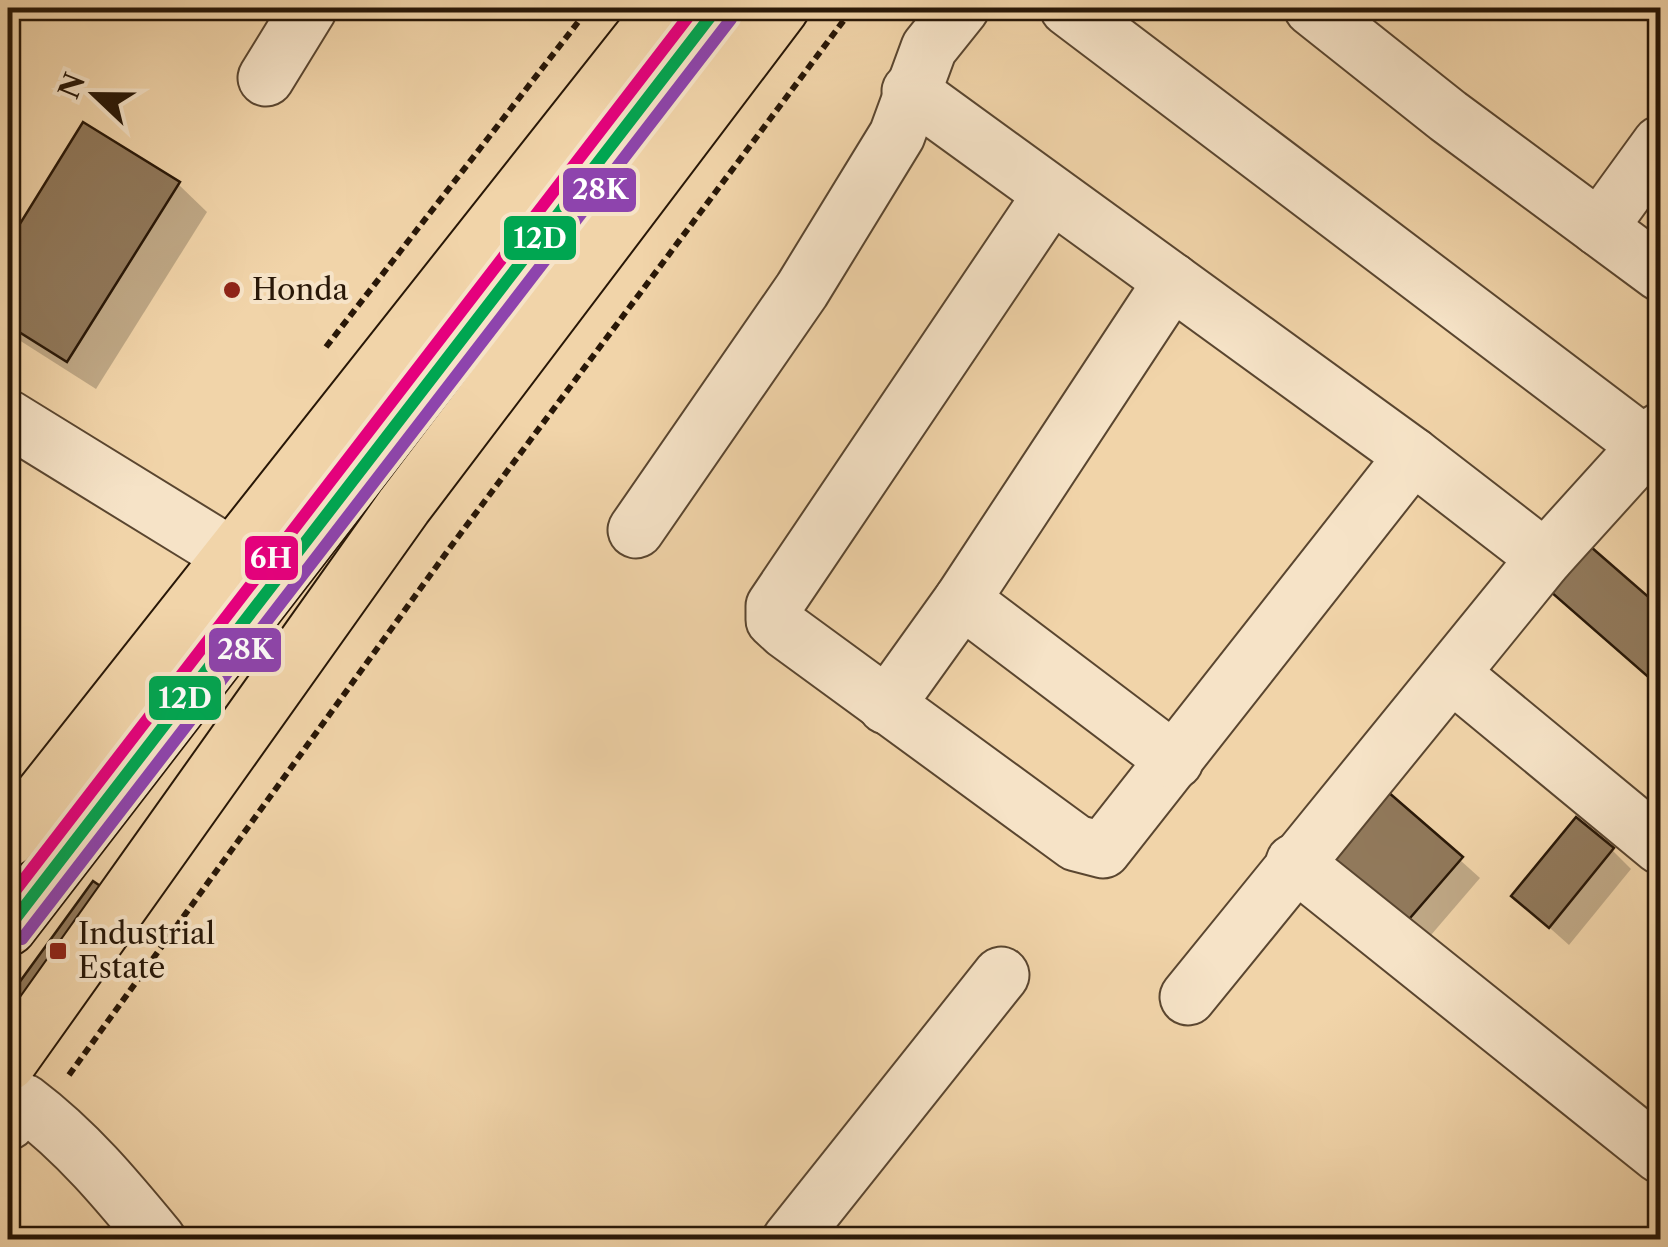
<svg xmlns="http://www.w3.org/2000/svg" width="1668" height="1247" viewBox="0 0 1668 1247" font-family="'Libre Caslon Text',serif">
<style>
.shadow{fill:#0003}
.building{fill:#91795b;stroke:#281707;stroke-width:2.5}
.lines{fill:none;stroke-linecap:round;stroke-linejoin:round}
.minor-casing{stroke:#5a4630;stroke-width:59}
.major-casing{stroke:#281707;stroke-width:59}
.path{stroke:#281707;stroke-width:6;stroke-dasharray:8 5;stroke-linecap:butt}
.minor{stroke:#f6e3c7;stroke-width:55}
.major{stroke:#f1d4a9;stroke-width:55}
.bus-1-casing{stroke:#f6e3c7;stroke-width:20}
.bus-2-casing{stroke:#f6e3c7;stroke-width:20}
.bus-3-casing{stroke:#f6e3c7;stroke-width:20}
.bus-1{stroke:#00a651;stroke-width:12}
.bus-2{stroke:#8e44ad;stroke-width:12}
.bus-3{stroke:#e5007d;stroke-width:12}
.poi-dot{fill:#8f2418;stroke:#f6e3c7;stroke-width:4}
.labels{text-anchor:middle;stroke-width:8;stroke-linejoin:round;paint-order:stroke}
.poi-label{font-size:30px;fill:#281707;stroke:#f6e3c7;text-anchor:start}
.line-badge{stroke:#f6e3c7;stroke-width:4}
.badge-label{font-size:28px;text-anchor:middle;font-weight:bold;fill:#fff}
</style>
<rect width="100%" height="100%" fill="#f1d4a9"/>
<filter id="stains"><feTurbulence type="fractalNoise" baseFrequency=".002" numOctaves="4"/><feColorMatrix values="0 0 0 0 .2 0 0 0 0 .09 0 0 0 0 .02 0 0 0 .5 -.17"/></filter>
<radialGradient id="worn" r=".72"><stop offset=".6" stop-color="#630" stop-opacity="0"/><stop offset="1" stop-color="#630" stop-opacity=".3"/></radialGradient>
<g class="shadow">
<polygon points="84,125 178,184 207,212 96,389 8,333 8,248"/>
<polygon points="1583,544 1660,611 1660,687 1566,604"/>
<polygon points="1381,789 1480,878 1425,942 1344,872"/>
<polygon points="1612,850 1631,869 1569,945 1514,896"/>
</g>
<g class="building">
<polygon points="83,122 180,182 67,362 8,325 8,243"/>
<polygon points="1583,540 1660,607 1660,674 1654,682 1543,585"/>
<polygon points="1380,785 1463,857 1404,925 1322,853"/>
<polygon points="1576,817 1614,848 1549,928 1511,896"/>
<polygon points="93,881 115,896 31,1014 8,998"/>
</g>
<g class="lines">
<defs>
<g id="minor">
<polyline points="1068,8 1660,456"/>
<polyline points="1312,8 1448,116 1660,273"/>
<polyline points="266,78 309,8"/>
<polyline points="910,91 1413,456 1545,558"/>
<polyline points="1051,195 774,606 774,620 786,631 1076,843 1103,850 1413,456"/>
<polyline points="1599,228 1660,144"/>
<polyline points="8,418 232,556"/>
<polyline points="636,530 802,290 897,135 929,48 961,8"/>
<polyline points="962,600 1175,761"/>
<polyline points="1453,675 1660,846"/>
<polyline points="886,706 962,600 1172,281"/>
<polyline points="1294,862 1660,1155"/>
<polyline points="1188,997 1545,558 1660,431"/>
<path d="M8 1122 24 1102C77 1142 116 1189 158 1240"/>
<polyline points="790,1240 1001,975"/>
</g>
<g id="major">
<polyline points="8,839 665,8"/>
<polyline points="8,928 717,8"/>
<polyline points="8,1063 404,506 781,8"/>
</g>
</defs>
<use href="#minor" class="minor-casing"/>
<use href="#major" class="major-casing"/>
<g class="path">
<polyline points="326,347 589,8"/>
<polyline points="69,1075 449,549 853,8"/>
</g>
<use href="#minor" class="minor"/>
<use href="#major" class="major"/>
<defs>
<polyline id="bus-1" points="8,928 717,8"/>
<polyline id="bus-2" points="22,939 731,19"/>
<polyline id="bus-3" points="8,900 695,8"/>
</defs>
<use href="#bus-1" class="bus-1-casing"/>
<use href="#bus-2" class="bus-2-casing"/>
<use href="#bus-3" class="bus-3-casing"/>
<use href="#bus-1" class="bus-1"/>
<use href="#bus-2" class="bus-2"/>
<use href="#bus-3" class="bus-3"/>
</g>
<g class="poi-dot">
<circle cx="232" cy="290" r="10"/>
<rect x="48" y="941" width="20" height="20" rx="5"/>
</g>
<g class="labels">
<g class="poi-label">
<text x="252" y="300">Honda</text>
<text x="78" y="944">Industrial<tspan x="78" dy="34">Estate</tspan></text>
</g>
</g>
<g class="line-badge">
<rect x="561" y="166" width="77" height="48" rx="10" fill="#8e44ad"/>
<rect x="502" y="214" width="76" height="48" rx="10" fill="#00a651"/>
<rect x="243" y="534" width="57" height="48" rx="10" fill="#e5007d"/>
<rect x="207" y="626" width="76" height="48" rx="10" fill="#8e44ad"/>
<rect x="147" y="674" width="76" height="48" rx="10" fill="#00a651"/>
</g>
<g class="badge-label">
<text x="600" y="199">28K</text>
<text x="540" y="248">12D</text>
<text x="271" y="568">6H</text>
<text x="245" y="659">28K</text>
<text x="185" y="708">12D</text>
</g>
<rect width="1668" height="1247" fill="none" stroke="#f1d4a9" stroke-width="40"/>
<rect x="10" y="10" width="1648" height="1227" fill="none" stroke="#281707" stroke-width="5"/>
<rect x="20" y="20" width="1628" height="1207" fill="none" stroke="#281707" stroke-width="2.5"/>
<g transform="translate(95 95) rotate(292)" stroke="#f6e3c7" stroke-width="8" paint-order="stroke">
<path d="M0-8L18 38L0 25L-18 38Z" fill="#281707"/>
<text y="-15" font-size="28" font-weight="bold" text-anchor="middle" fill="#281707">N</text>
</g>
<rect width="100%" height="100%" filter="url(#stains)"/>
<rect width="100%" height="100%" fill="url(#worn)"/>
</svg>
